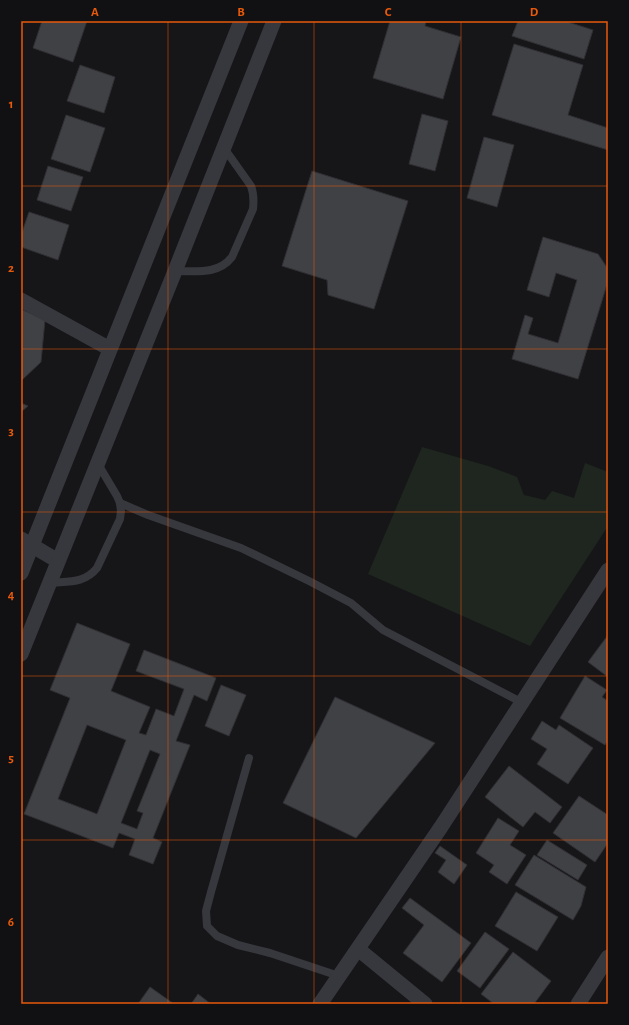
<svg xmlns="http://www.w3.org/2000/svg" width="629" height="1025" viewBox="0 0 629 1025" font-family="'Alegreya Sans',sans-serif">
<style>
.green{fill:#1e261f}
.building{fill:#404145;stroke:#303034;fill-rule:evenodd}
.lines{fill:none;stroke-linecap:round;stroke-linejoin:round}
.lane{stroke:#37383d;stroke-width:8}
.street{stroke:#37383d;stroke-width:15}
.grid{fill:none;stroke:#e8590c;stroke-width:1;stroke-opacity:0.55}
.neatline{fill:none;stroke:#e8590c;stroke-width:1.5}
.grid-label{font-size:13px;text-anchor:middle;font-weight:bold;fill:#e8590c}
</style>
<rect width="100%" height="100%" fill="#161618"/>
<polygon class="green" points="422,447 488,466 517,477 524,495 545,500 552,491 574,498 585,463 608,472 608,526 530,646 368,574"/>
<g class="building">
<polygon points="42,21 87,21 73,62 33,48"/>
<polygon points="390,21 426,21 425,26 461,37 443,99 373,78"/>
<polygon points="518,21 565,21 593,30 584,59 512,36"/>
<polygon points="514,44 583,65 568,115 608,128 608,150 492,115"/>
<polygon points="80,65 115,77 104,113 67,101"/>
<polygon points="422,114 448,121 435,171 409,164"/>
<polygon points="66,115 105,128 90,172 51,159"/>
<polygon points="484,137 514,145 497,207 467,198"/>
<polygon points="48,166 83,177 71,211 37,200"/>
<polygon points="312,171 408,201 374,309 328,295 327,280 282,266"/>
<polygon points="29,212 69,225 58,260 21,247 21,235"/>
<polygon points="543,237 598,254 608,269 608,281 578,379 512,359 525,315 533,318 528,334 558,343 577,280 556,273 549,297 527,290"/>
<polygon points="21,309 45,320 41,362 21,381"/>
<polygon points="21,403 28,406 21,412"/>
<path d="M77 623 130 644 111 691 150 707 139 733 146 735 156 709 174 716 184 689 136 671 144 650 216 678 207 701 194 695 176 741 190 745 153 838 162 842 153 864 129 855 135 839 119 833 113 848 24 814 70 698 50 690ZM87 725 126 740 97 814 58 799ZM150 750 160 754 137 811 143 813 137 829 121 823Z"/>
<polygon points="608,635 608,677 588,662"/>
<polygon points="585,676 607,690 602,697 608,701 608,740 605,745 560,718"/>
<polygon points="221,685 246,695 229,736 205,726"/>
<polygon points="335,697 435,743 356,838 283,803"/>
<polygon points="542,721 556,730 559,725 593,748 568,784 537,764 547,749 531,739"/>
<polygon points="509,766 562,807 550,823 535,812 523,827 485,797"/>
<polygon points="579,796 608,815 608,843 595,862 553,833"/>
<polygon points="498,818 519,831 510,845 526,855 507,884 489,872 494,865 476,853"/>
<polygon points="547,840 587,865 578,880 537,855"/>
<polygon points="440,846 467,865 454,884 438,872 446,860 435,853"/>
<polygon points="534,855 586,887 581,906 573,920 515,885"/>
<polygon points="516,892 558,917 537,951 495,926"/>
<polygon points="410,898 471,943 442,982 403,953 424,925 402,908"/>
<polygon points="485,932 509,949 480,988 457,971"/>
<polygon points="513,952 551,981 534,1004 494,1004 481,994"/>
<polygon points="150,987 174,1004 138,1004"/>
<polygon points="198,994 211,1004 191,1004"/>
</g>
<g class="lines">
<g class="lane">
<path d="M175 271C196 271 218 275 232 257L253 209C254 200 254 194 251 186L224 148"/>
<polyline points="120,503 148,515 241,548 309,581 351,603 383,630 523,703"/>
<path d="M49 583C68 581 84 584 97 568L120 519 121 511 120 503 117 496 98 464"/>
<polyline points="249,758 211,892 206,911 207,926 217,936 238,945 270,953 339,976"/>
</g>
<g class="street">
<polyline points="21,300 110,349"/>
<polyline points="21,539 58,561"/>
<polyline points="21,573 241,21"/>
<polyline points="21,654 175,271 274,21"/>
<polyline points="358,949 425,1004"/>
<polyline points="320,1004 441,827 608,570"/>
<polyline points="578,1004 608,957"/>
</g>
</g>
<path class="grid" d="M168 21V1004M314 21V1004M461 21V1004M21 186H608M21 349H608M21 512H608M21 676H608M21 840H608"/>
<rect width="629" height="1025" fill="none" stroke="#111113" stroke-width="44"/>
<rect x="22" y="22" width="585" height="981" class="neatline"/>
<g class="grid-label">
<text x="95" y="16">A</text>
<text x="241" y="16">B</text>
<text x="388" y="16">C</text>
<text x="534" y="16">D</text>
<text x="11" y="108">1</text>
<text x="11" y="272">2</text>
<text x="11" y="435">3</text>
<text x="11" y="599">4</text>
<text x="11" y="762">5</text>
<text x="11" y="926">6</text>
</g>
</svg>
